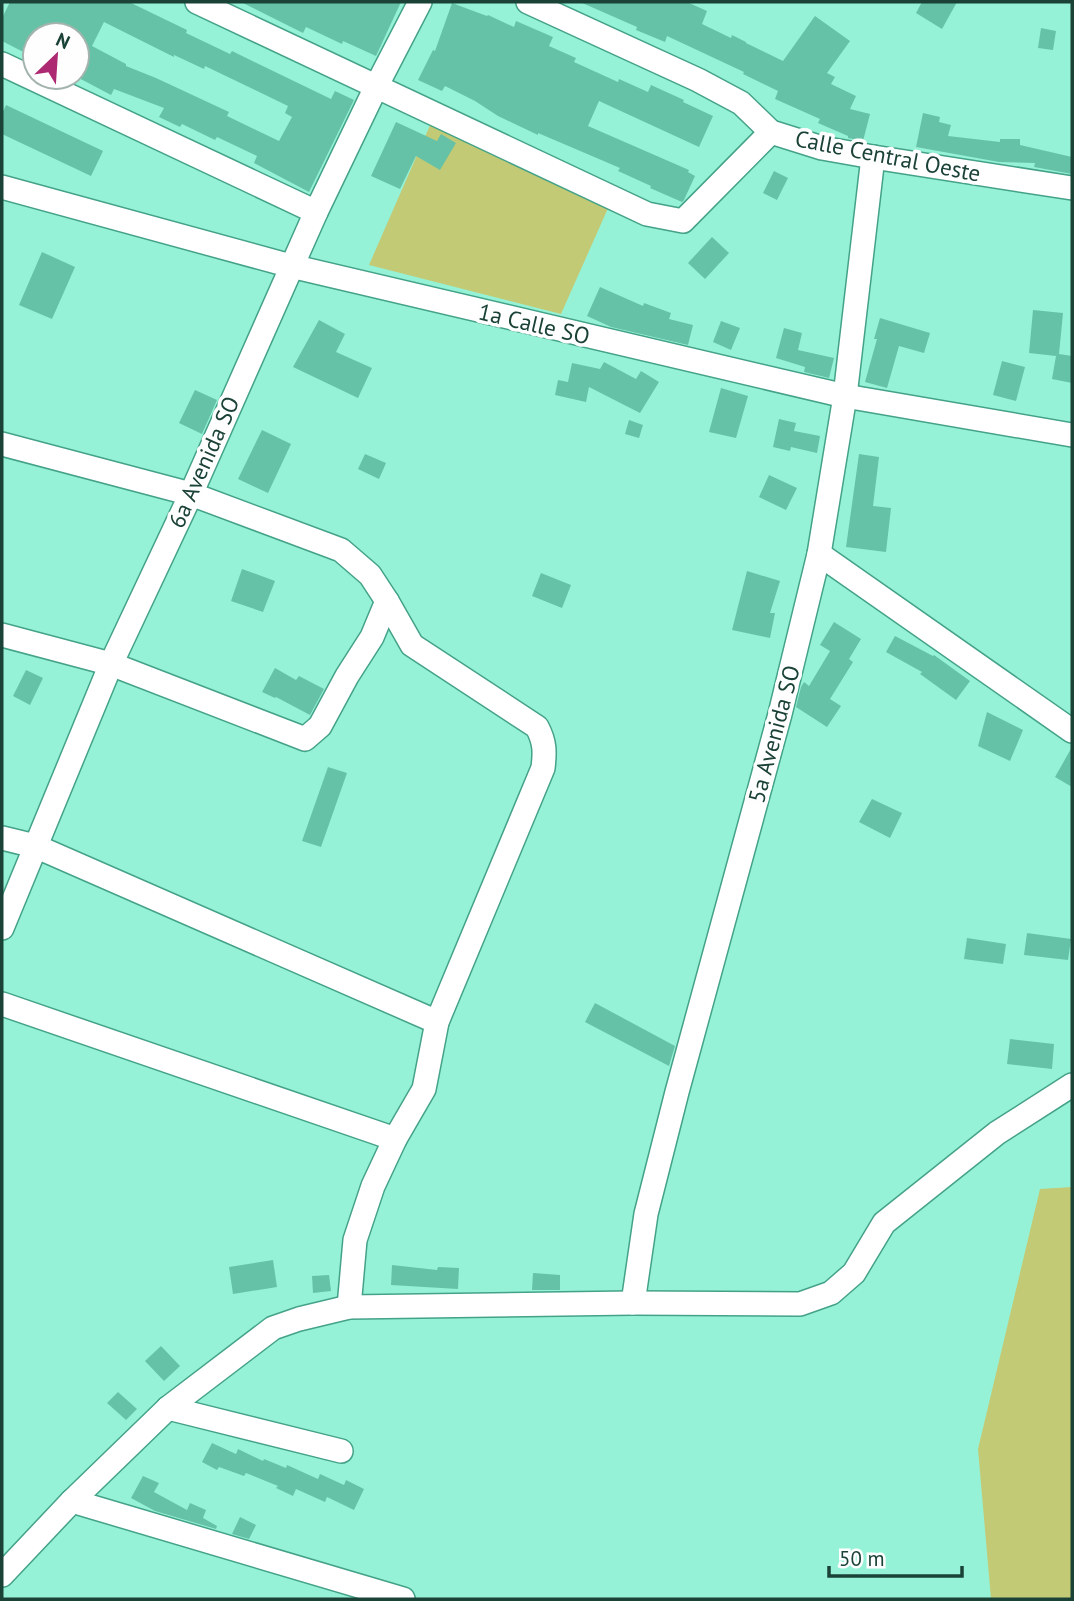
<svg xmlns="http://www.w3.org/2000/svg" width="1074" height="1601" viewBox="0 0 1074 1601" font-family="'PT Sans',sans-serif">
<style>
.green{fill:#c3ca75}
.building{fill:#66c2a7;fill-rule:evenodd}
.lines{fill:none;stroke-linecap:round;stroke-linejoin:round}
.minor-casing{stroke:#44a288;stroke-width:26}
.minor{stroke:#fff;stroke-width:23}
.labels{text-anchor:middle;stroke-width:7;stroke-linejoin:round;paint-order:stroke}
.street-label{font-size:23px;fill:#1b4237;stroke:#fefefe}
</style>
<rect width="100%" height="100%" fill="#96f2d6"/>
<g class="green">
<polygon points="431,123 609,206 561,314 369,265"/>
<polygon points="1072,1187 1072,1599 991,1599 978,1449 1040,1189"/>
</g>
<g class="building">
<path d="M10 2H129L187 30 186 33 230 54 232 51 331 99 335 91 354 100 309 192 254 163 257 156 217 137 215 140 182 124 180 127 159 117 164 108 114 89 111 95 77 77V35H35V58L2 41V18ZM104 22 174 57V55L204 69 205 66 288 106 285 113 292 117 279 141 227 116 229 112 156 78 126 66V64L92 46Z"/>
<polygon points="241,2 401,2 376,56 343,41 342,44 306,27 303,33"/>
<polygon points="580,2 687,2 707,11 702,24 731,38 732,35 746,42 746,43 783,61 815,16 850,41 827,73 835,77 831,84 856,96 850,109 870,114 863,141 848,138 848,136 818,123 820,119 775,99 778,91 743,74 744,72 667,36 665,42 636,30 637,27"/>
<polygon points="922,2 957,2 942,29 916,13"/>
<polygon points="452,3 487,16 488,15 514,27 516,21 553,37 549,46 576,58 574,62 618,82 619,79 648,92 651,85 684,100 683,102 713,116 699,147 599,101 588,126 689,170 688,172 695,176 684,200 682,202 650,188 651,186 618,171 620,168 538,133 538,135 498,116 475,101 445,86 442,91 418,80 433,50 435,51"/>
<polygon points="1041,28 1056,31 1053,50 1038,48"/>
<polygon points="6,105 103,151 91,176 2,134 2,114"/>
<polygon points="923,113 940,117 939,122 951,125 948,136 1000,142 1000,139 1020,139 1020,145 1072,157 1072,174 1034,167 1035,163 999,162 916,147"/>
<polygon points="396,122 437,141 441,134 456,143 440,170 416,156 400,189 371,176"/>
<polygon points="774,171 788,178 777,200 763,193"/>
<polygon points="712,237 729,253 705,279 688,263"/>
<polygon points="42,252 75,267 52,319 19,305"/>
<polygon points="600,287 643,306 644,303 671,313 669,319 693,325 688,345 611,327 587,316"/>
<polygon points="1033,310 1063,313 1059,354 1072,356 1072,383 1052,379 1056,356 1029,353"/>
<polygon points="880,318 930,333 924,353 899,346 887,388 865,382 877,339 874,339"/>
<polygon points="319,320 345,334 336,352 372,368 358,398 293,367"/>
<polygon points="721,321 740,328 731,350 713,342"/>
<polygon points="784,328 802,333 798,350 834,358 829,378 804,372 805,367 776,358"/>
<polygon points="1002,361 1025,367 1016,401 993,395"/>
<polygon points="604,362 636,379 641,371 659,382 640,413 589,387 586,402 555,395 558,380 568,382 572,363 600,369"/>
<polygon points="721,388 748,396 736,438 709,432"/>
<polygon points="195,390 217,400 202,434 179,423"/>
<polygon points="779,419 796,423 794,431 820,436 817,453 791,447 790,451 773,447"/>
<polygon points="629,420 643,425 639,438 625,434"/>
<polygon points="262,430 291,444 268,493 238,479"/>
<polygon points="365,454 386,463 379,479 358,469"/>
<polygon points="859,454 879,457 873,506 891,508 886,552 846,547"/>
<polygon points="769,475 797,488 786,510 759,497"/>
<polygon points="242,569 275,581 263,612 231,601"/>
<polygon points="747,571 780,581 770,613 775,613 770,638 732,630"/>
<polygon points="541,573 571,585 562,608 532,596"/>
<polygon points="834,622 861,639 849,659 853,662 830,699 841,706 827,727 796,707 801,687 804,682 809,686 830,651 820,645"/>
<polygon points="895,636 933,656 934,655 970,681 956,700 920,674 922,672 886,652"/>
<polygon points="275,668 296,680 299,676 324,689 310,715 276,697 275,698 262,692"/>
<polygon points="26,670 43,678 30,705 13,696"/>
<polygon points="987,712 1023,730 1010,761 978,746"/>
<polygon points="1072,747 1072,787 1055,777"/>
<polygon points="328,767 347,773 321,847 302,841"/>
<polygon points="872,799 902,813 890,838 859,822"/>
<polygon points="1027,933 1071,939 1068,960 1024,955"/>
<polygon points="967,938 1006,944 1003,964 964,959"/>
<polygon points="595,1003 675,1046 669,1066 585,1022"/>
<polygon points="1010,1039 1054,1044 1052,1069 1007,1064"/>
<polygon points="273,1260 277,1287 233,1294 229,1267"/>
<polygon points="392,1265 437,1270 438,1267 459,1268 458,1289 391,1285"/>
<polygon points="533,1273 560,1275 560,1290 532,1290"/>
<polygon points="329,1275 331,1291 313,1293 312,1276"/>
<polygon points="161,1346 180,1366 164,1381 145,1361"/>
<polygon points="118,1392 137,1409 126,1420 107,1403"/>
<polygon points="212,1443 236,1454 238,1449 263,1461 264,1459 286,1468 287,1465 318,1479 320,1474 344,1485 346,1480 364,1489 354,1510 327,1497 325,1502 296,1489 293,1496 276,1488 278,1486 246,1473 244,1476 219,1467 217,1470 202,1462"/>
<polygon points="143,1476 159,1483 154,1492 187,1510 190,1503 206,1510 203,1518 217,1526 216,1529 155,1511 131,1498"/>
<polygon points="240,1517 256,1525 249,1539 232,1534"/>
</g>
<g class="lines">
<defs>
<g id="minor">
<polyline points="197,2 647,214 683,221 771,132"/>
<polyline points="528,2 698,80 741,103 771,132 822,148 873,157 1072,188"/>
<polyline points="2,64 316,212"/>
<polyline points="2,187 291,266 845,396 1072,435"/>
<path d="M2 444 191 494 341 550 370 575 387 601 412 645 537 727C545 742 545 752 543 768L437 1022 424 1089 395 1139 373 1186 355 1240 349 1307"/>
<polyline points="819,554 1072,731"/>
<polyline points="2,635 111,664 305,739 320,726 347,676 372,637 387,601"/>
<polyline points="2,838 35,846 437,1022"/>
<polyline points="2,928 111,664 191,494 316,212 377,85 420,2"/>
<polyline points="2,1004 395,1139"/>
<polyline points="633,1303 646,1214 677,1092 780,714 819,554 845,396 873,157"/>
<polyline points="168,1408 341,1451"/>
<polyline points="72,1501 403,1599"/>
<polyline points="2,1575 72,1501 168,1408 273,1328 299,1319 349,1307 633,1303 800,1304 831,1293 854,1273 884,1223 997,1133 1072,1085"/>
</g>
</defs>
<use href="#minor" class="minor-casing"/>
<use href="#minor" class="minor"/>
</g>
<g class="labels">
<g class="street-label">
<text transform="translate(888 156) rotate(11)" y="8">Calle Central Oeste</text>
<text transform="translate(534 324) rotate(13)" y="8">1a Calle SO</text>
<text transform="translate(204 462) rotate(-66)" y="8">6a Avenida SO</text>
<text transform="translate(774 734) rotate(-75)" y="8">5a Avenida SO</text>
</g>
</g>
<rect width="1074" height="1601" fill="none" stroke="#1b4237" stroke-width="7"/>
<g transform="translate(56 56) rotate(25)"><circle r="33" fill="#fefefe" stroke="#a3b3ae" stroke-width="2"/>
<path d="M0-5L12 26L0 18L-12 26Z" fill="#ad2971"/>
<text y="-10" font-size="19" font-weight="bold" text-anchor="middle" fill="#1b4237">N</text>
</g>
<path d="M829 1566v10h133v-10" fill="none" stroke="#1b4237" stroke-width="3.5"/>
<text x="839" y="1566" font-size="21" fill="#1b4237" stroke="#fefefe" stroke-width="5" paint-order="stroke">50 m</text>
</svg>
